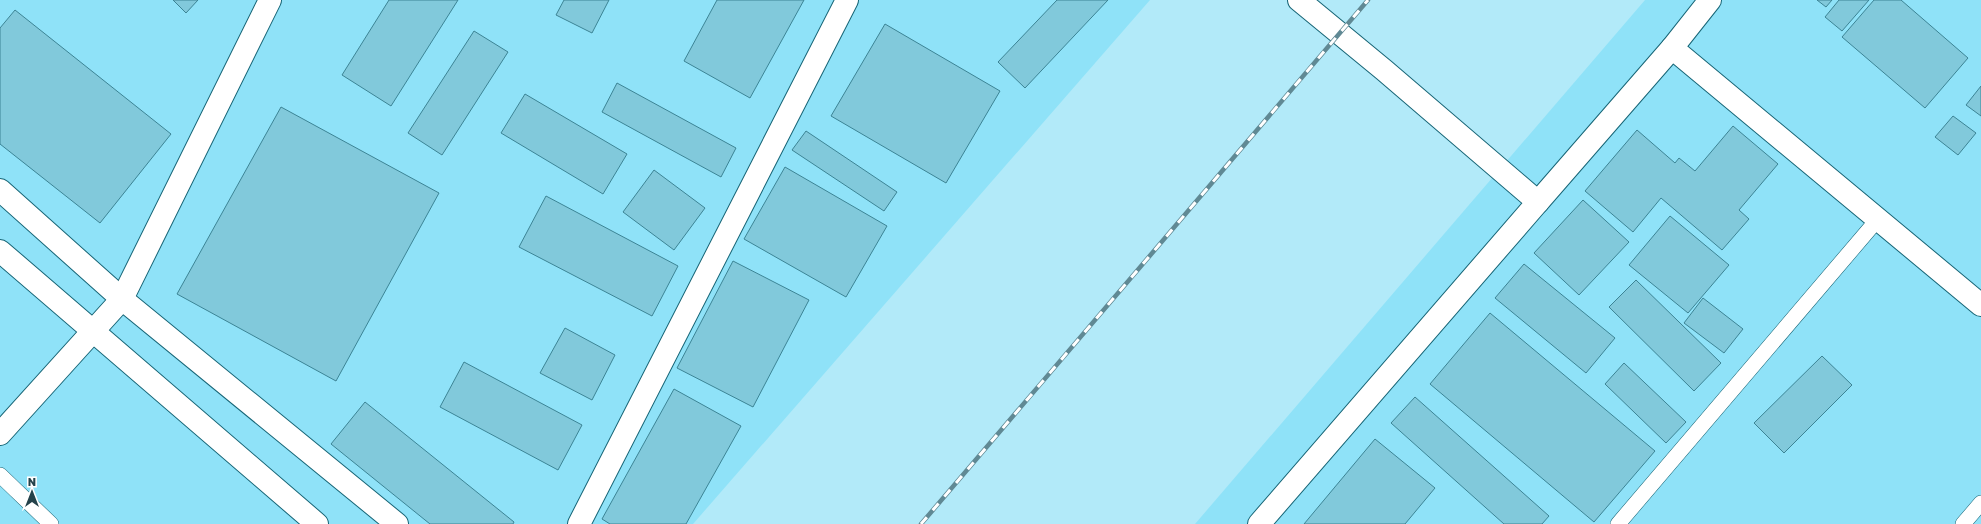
<svg xmlns="http://www.w3.org/2000/svg" width="1981" height="524" viewBox="0 0 1981 524" font-family="'Golos Text',sans-serif">
<style>
.built{fill:#8fe2f8}
.building{fill:#81c9db;stroke:#3c8495}
.lines{fill:none;stroke-linecap:round;stroke-linejoin:round}
.service-casing{stroke:#176576;stroke-width:16}
.minor-casing{stroke:#176576;stroke-width:24}
.secondary-casing{stroke:#176576;stroke-width:24}
.service{stroke:#fff;stroke-width:15}
.minor{stroke:#fff;stroke-width:22}
.secondary{stroke:#fff;stroke-width:22}
.rail-casing{stroke:#608994;stroke-width:4.5}
.rail{stroke:#fff;stroke-width:3;stroke-dasharray:9;stroke-linecap:butt}
</style>
<rect width="100%" height="100%" fill="#b2eaf9"/>
<g class="built">
<polygon points="0,0 1150,0 693,524 0,524"/>
<polygon points="1645,0 1981,0 1981,524 1195,524"/>
</g>
<g class="building">
<polygon points="173,0 198,0 186,13"/>
<polygon points="389,0 458,0 391,106 342,75"/>
<polygon points="564,0 609,0 592,33 556,15"/>
<polygon points="717,0 804,0 750,98 684,61"/>
<polygon points="1057,0 1108,0 1025,88 998,62"/>
<polygon points="1817,0 1832,0 1826,7"/>
<polygon points="1839,0 1869,0 1842,31 1825,17"/>
<polygon points="1874,0 1901,0 1968,58 1925,108 1842,37"/>
<polygon points="15,10 171,134 100,223 0,144 0,28"/>
<polygon points="885,24 1000,91 946,183 831,116"/>
<polygon points="474,31 508,52 442,155 408,133"/>
<polygon points="617,83 736,148 721,177 602,112"/>
<polygon points="1981,86 1981,116 1966,105"/>
<polygon points="525,94 627,154 603,194 501,133"/>
<polygon points="281,107 439,193 336,381 177,294"/>
<polygon points="1953,116 1976,133 1958,155 1935,137"/>
<polygon points="1733,126 1778,164 1739,210 1749,219 1722,250 1661,198 1633,232 1585,191 1637,130 1675,163 1679,158 1695,171"/>
<polygon points="806,131 897,192 884,211 792,150"/>
<polygon points="785,167 887,226 846,297 744,239"/>
<polygon points="654,170 705,208 674,250 623,212"/>
<polygon points="546,196 678,266 652,316 519,247"/>
<polygon points="1583,200 1629,242 1579,295 1534,253"/>
<polygon points="1670,216 1729,265 1688,313 1629,265"/>
<polygon points="733,261 809,300 753,407 677,368"/>
<polygon points="1524,264 1615,338 1586,373 1495,298"/>
<polygon points="1636,280 1721,363 1694,391 1609,307"/>
<polygon points="1703,298 1743,329 1724,353 1684,323"/>
<polygon points="1490,313 1655,451 1594,522 1430,384"/>
<polygon points="565,328 615,355 592,400 540,373"/>
<polygon points="1822,356 1852,385 1784,453 1754,423"/>
<polygon points="464,362 582,425 558,470 440,407"/>
<polygon points="1624,363 1686,422 1666,443 1605,384"/>
<polygon points="674,389 741,426 686,524 610,524 602,519"/>
<polygon points="1415,397 1549,516 1542,524 1504,524 1391,423"/>
<polygon points="365,402 514,522 513,524 430,524 331,444"/>
<polygon points="1375,439 1435,488 1405,524 1304,524"/>
</g>
<g class="lines">
<defs>
<g id="service">
<polyline points="0,475 51,524"/>
<polyline points="1618,524 1878,219"/>
<polyline points="1963,524 1981,503"/>
</g>
<g id="minor">
<polyline points="1672,48 1981,305"/>
<polyline points="0,190 122,299 397,524"/>
<polyline points="1538,202 1672,48 1710,0"/>
<polyline points="0,251 317,524"/>
<polyline points="0,434 122,299 270,0"/>
<polyline points="579,524 847,0"/>
</g>
<polyline id="secondary" points="1259,524 1538,202 1384,70 1299,0"/>
</defs>
<use href="#service" class="service-casing"/>
<use href="#minor" class="minor-casing"/>
<use href="#secondary" class="secondary-casing"/>
<use href="#service" class="service"/>
<use href="#minor" class="minor"/>
<use href="#secondary" class="secondary"/>
<defs>
<polyline id="rail" points="921,524 1368,0"/>
</defs>
<use href="#rail" class="rail-casing"/>
<use href="#rail" class="rail"/>
</g>
<g transform="translate(32 492)" stroke="#ffffff" stroke-width="3" paint-order="stroke">
<path d="M0-3L7 15L0 10L-7 15Z" fill="#24424a"/>
<text y="-6" font-size="11" font-weight="bold" text-anchor="middle" fill="#24424a">N</text>
</g>
</svg>
